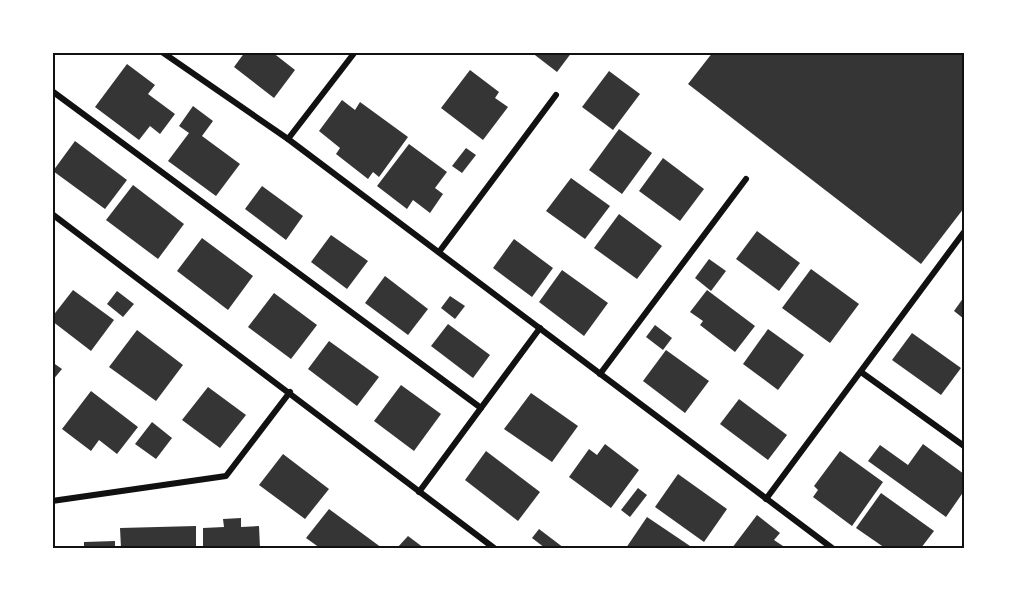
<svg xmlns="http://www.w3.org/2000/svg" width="1017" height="601" viewBox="0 0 1017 601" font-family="'Fira Sans',sans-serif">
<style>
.building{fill:#353535}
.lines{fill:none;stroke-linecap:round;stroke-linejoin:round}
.minor{stroke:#111;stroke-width:6}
.neatline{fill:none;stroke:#111;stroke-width:2}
</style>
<rect width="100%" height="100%" fill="#fff"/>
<g class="building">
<polygon points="245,52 272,52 295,70 274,98 234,67"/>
<polygon points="531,52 572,52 557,72"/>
<polygon points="713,52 964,52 964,208 921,264 688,84"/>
<polygon points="127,64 155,85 148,94 175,114 160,134 150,126 139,140 95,107"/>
<polygon points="470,70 499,92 495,98 508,107 483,140 441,108"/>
<polygon points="609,71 640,94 613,130 582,107"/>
<polygon points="342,100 355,110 360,102 408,137 379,177 373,172 368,179 336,154 340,148 319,131"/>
<polygon points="193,106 213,121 202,136 240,164 216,196 168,161 189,133 179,126"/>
<polygon points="619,129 652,153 622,194 589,170"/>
<polygon points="75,141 127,180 105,209 53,171"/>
<polygon points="409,144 447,172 435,188 443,194 430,213 413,200 407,209 377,186"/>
<polygon points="466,148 476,155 462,173 452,166"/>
<polygon points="663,158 704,189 680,221 639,191"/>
<polygon points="571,178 610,206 585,239 546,211"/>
<polygon points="133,185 184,224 158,259 106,220"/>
<polygon points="262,186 303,216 286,240 245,209"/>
<polygon points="619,214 662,246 637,279 594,248"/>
<polygon points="757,231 800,263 779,291 736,259"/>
<polygon points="331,235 368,261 347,289 311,262"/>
<polygon points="202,238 253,276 228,310 177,271"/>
<polygon points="514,239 553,268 532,297 493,268"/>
<polygon points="709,259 726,271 711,291 695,278"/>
<polygon points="811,269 859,304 830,343 782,308"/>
<polygon points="562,270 608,303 584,336 539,302"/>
<polygon points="385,276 428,309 408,335 365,303"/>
<polygon points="73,290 114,320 91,351 52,321 52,317"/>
<polygon points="707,290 755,326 735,352 700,325 703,321 690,312"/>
<polygon points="117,291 134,304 123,317 107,304"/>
<polygon points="274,293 317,325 291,359 248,327"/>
<polygon points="450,296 465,306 455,319 441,308"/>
<polygon points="964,297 964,319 954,311"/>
<polygon points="448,324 490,355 473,378 431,346"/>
<polygon points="655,325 672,338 663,350 646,337"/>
<polygon points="768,329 804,355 778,390 743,364"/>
<polygon points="137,330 183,365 156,401 109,367"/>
<polygon points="912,333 961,368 941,395 892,360"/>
<polygon points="329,341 379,377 357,406 308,369"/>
<polygon points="666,350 709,381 685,413 643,381"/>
<polygon points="52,362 62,369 52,381"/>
<polygon points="401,385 441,414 414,451 374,421"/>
<polygon points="208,387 246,415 220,448 182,420"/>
<polygon points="91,391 138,427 117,454 99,440 91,451 62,429"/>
<polygon points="531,393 578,426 552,462 504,429"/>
<polygon points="739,399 787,435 768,460 720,424"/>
<polygon points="152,422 172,438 156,459 135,444"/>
<polygon points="605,444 639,470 611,508 569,477 589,449 597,455"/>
<polygon points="923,444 964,474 964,491 946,517 868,461 880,445 908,465"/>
<polygon points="486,451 540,492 518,521 465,480"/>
<polygon points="840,451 883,482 852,526 813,497 818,490 814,486"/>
<polygon points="283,454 329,489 305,519 259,485"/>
<polygon points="678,474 727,509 704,542 655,507"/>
<polygon points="638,488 647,495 630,517 621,510"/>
<polygon points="881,493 934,531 921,548 885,548 856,528"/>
<polygon points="329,509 382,548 320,548 306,538"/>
<polygon points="757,515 780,533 774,540 786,548 732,548"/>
<polygon points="647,517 693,548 626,548"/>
<polygon points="241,518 241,527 259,526 260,548 203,548 203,528 224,527 223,519"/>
<polygon points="196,526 196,548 121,548 120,528"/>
<polygon points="539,529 564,548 545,548 532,538"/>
<polygon points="408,536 424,548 397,548"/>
<polygon points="115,541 115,548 84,548 84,542"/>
</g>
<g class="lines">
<g class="minor">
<polyline points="162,52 288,139 832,548"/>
<polyline points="52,91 481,408"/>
<polyline points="288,139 355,52"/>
<polyline points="52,214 494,548"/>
<polyline points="439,252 556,95"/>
<polyline points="861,372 964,446"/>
<polyline points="600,374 746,179"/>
<polyline points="419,492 540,328"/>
<polyline points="766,499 964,232"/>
<polyline points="52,501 226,476 290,392"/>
</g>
</g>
<rect width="1017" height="601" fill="none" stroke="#ffffff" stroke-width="108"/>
<rect x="54" y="54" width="909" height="493" class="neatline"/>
</svg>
